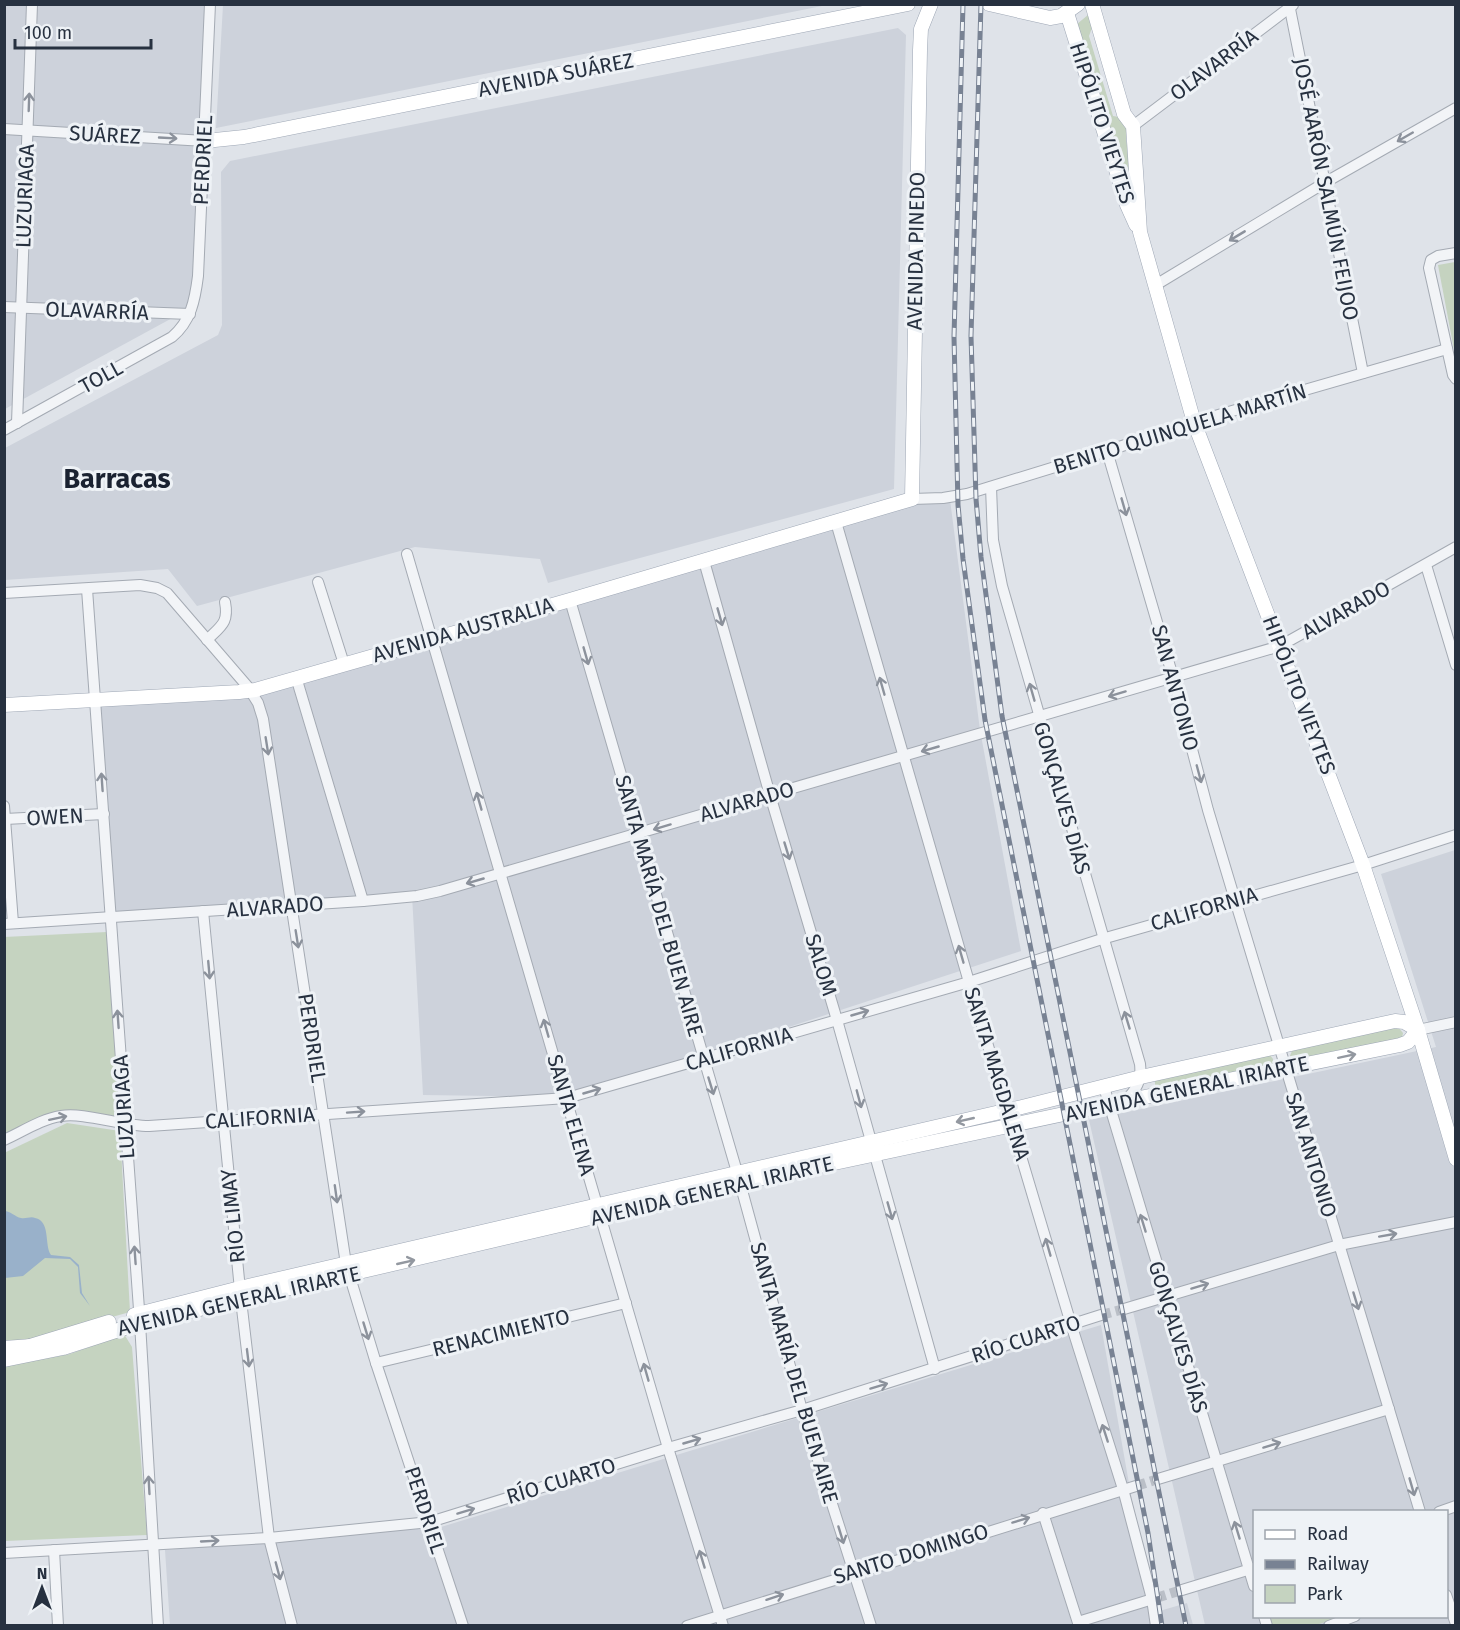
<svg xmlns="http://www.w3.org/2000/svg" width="1460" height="1630" viewBox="0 0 1460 1630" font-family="'Fira Sans',sans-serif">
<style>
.built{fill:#cdd2db;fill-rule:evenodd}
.green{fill:#c5d3c0}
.water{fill:#99b1ca}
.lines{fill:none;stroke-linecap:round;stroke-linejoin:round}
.minor-tunnel{stroke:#babfc7;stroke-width:10;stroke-dasharray:10 5;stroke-linecap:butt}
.minor-casing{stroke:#a4aab3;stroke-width:12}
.major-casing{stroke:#9ea7b5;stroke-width:15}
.minor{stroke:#f2f4f7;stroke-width:10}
.major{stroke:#fff;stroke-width:14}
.rail-casing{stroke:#788293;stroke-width:5}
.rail{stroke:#eef2f6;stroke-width:3;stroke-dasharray:9;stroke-linecap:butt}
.oneway{stroke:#8c929c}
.oneway2{stroke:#9398a0}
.labels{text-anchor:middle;stroke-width:6;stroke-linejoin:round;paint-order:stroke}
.street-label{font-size:21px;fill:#273140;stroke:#eef2f6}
.district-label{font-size:27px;font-weight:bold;fill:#1a2231;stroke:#eef2f6}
</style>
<rect width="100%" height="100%" fill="#dfe3e9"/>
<g class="built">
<polygon points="5,5 206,5 198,304 5,409"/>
<polygon points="223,5 223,4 827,5 216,128"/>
<polygon points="898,28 906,35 894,489 548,583 540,559 415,547 197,606 168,569 5,580 5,448 218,335 222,325 221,172 230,161"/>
<polygon points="949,492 980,730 1021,951 575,1097 423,1095 412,895 110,916 98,706 264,688"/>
<path d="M1455 850V1625H1205L1089 1120 1436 1047 1381 874ZM1254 1512H1446V1616H1254Z"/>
<polygon points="1101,1325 1154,1625 170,1625 165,1550 441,1527"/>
<polygon points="1187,1603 1193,1625 1157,1625 1156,1612"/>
</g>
<g class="green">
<polygon points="1088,15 1093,25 1089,36 1113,116 1119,117 1128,127 1126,140 1134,187 1130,189 1077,24"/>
<polygon points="1455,262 1456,262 1455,355 1438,265"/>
<polygon points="107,932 121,1119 66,1110 5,1139 4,937"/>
<polygon points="1397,1026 1403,1033 1402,1038 1293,1062 1290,1056 1292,1051 1296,1048"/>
<polygon points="1270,1055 1273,1059 1273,1065 1160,1088 1155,1085 1155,1080"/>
<polygon points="67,1123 120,1131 130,1312 36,1338 5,1343 4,1153"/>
<polygon points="124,1334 132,1347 147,1535 5,1541 5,1366 70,1354"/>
<polygon points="1268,1617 1342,1617 1312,1626 1270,1625"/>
</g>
<path class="water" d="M4 1211C11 1211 15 1217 21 1218 26 1219 31 1216 35 1218 51 1221 44 1245 51 1255L70 1257 79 1265 82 1293 90 1306 80 1293 78 1267 70 1259 45 1258 23 1276 5 1278Z"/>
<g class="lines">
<g class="minor-tunnel">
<polyline points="1101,1315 1124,1309"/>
<polyline points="1136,1486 1158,1479"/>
<polyline points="1156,1598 1182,1590"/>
</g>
<defs>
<g id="minor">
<polyline points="1289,4 1363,373"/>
<polyline points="1133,126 1293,5"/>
<polyline points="4,129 205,141"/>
<polyline points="1456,253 1438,256 1431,260 1429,268 1453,375 1456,379"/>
<polyline points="1154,286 1326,182 1456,108"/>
<polyline points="4,307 190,314"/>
<polyline points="17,423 32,4"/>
<path d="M4 430 172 337C191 321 195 300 198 276L210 4"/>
<polyline points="1107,451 1173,677 1208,810 1235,900 1420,1512"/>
<path d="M991 487 993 540 1002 586 1140 1064C1142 1081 1136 1090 1125 1101"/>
<polyline points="912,499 943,498 967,494 1107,451 1194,422 1447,349"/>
<polyline points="836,522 969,982 1071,1324 1123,1489 1152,1599 1156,1626"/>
<polyline points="407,554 668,1448 723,1626"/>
<polyline points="704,561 770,795 837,1020 935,1369"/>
<polyline points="1426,565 1456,665"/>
<polyline points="318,582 344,664"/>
<polyline points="87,589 140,1323 158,1626"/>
<polyline points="4,593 140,585 157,588 167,593 248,687 258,703 263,719 346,1264 376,1363 463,1626"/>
<polyline points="570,600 737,1172 802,1410 871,1626"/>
<path d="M207 640C221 626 229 623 225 602"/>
<polyline points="296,677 363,901"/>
<polyline points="4,806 13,923"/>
<polyline points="5,819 104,814"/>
<polyline points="203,911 241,1300 269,1538 292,1626"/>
<polyline points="4,924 363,901 417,896 440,891 1280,646 1456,547"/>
<polyline points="1418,1030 1456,1022"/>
<polyline points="1104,1087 1254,1586"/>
<path d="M4 1140C22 1132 41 1119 61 1116 84 1112 122 1126 149 1126L567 1098 969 982 1102 939 1363 865 1456 835"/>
<polyline points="1124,1309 1339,1245 1456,1222"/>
<polyline points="376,1363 626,1303"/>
<polyline points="1158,1479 1389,1409"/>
<polyline points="1439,1512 1456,1506"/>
<polyline points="1043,1513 1079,1626"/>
<polyline points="54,1550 58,1626"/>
<polyline points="4,1553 269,1538 430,1522 668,1448 802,1410 1101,1315"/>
<polyline points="1182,1590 1254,1568"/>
<polyline points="1446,1595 1456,1624"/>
<polyline points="1264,1616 1267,1626"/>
<polyline points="1078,1622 1156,1598"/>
<polyline points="687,1626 1136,1486"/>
<polyline points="1329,1626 1355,1616"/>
</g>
<g id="major">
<polyline points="989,4 1050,18 1061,16 1078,4"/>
<polyline points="1092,4 1124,114 1133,126 1140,232 1194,422 1363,865 1418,1030 1456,1159"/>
<polyline points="1067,13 1127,205 1136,225"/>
<polyline points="205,141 244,137 908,4"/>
<polyline points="4,705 239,692 255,690 570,600 912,499 920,50 921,29 931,4"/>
<polyline points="134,1315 240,1288 1022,1107 1141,1077 1395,1021 1404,1022 1418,1030"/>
<polyline points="27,1347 109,1322"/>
<polyline points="4,1348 32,1346"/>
<polyline points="4,1360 63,1348 140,1323 740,1183 1125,1101 1400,1045 1408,1042 1418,1030"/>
</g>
</defs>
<use href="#minor" class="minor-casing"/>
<use href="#major" class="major-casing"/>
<use href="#minor" class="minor"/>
<use href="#major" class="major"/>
<defs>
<g id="rail">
<polyline points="963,4 954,337 958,505 963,559 985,720 1148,1533 1162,1626"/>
<polyline points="981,4 971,336 976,499 981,557 1002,716 1186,1626"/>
</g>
</defs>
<use href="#rail" class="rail-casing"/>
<use href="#rail" class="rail"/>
</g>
<defs><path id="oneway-shaft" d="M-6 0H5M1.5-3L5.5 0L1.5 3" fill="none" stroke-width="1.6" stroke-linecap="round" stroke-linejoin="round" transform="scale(1.5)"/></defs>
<g class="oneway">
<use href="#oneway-shaft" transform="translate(29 102) rotate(-88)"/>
<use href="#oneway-shaft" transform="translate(1405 137) rotate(150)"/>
<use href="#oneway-shaft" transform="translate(168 138) rotate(3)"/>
<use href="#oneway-shaft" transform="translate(1237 236) rotate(149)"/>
<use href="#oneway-shaft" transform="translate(1124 507) rotate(74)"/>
<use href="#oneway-shaft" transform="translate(720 617) rotate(74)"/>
<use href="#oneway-shaft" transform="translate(586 656) rotate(74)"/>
<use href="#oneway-shaft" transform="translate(882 686) rotate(-106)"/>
<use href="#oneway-shaft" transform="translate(1032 692) rotate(-106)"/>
<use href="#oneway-shaft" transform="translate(1117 694) rotate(163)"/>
<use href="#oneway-shaft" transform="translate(267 746) rotate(81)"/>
<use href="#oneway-shaft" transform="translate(930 749) rotate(164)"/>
<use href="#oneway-shaft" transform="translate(1199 774) rotate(75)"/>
<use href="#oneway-shaft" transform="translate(102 782) rotate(-94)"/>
<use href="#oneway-shaft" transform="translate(479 801) rotate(-106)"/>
<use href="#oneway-shaft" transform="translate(662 827) rotate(163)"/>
<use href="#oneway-shaft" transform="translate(787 851) rotate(73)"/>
<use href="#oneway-shaft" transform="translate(475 881) rotate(164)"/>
<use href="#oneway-shaft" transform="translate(297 939) rotate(81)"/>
<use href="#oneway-shaft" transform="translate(961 954) rotate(-106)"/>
<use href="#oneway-shaft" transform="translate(209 970) rotate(85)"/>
<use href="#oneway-shaft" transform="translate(860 1013) rotate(-16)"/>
<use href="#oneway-shaft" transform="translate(118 1019) rotate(-94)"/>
<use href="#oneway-shaft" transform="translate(1127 1020) rotate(-107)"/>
<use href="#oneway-shaft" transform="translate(546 1028) rotate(-106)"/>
<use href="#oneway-shaft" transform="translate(711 1086) rotate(73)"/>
<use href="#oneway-shaft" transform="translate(592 1091) rotate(-16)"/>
<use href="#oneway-shaft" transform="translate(859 1099) rotate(75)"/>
<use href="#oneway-shaft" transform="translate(356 1112) rotate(-4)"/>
<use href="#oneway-shaft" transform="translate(58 1118) rotate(-12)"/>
<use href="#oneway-shaft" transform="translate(336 1194) rotate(82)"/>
<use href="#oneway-shaft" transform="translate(890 1211) rotate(74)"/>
<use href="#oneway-shaft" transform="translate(1143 1223) rotate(-107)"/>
<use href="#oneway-shaft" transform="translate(1388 1235) rotate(-10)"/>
<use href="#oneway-shaft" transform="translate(1048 1247) rotate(-106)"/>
<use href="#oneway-shaft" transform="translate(135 1255) rotate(-94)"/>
<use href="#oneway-shaft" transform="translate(1200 1286) rotate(-17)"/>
<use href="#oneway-shaft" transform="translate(1356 1301) rotate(73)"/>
<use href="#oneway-shaft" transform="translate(366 1331) rotate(73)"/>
<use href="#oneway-shaft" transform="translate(248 1358) rotate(83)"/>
<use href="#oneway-shaft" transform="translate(646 1372) rotate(-106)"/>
<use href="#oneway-shaft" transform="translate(879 1386) rotate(-17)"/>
<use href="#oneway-shaft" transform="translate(1105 1433) rotate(-108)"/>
<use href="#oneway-shaft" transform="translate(692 1441) rotate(-16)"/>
<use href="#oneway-shaft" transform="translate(1272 1445) rotate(-17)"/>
<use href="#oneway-shaft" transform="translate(149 1485) rotate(-93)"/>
<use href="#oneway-shaft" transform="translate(1412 1487) rotate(74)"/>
<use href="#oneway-shaft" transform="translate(466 1511) rotate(-17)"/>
<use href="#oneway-shaft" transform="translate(1021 1520) rotate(-17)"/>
<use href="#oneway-shaft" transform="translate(1237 1530) rotate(-107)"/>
<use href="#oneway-shaft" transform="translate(841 1535) rotate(73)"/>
<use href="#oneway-shaft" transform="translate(210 1541) rotate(-3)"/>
<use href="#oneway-shaft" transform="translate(702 1559) rotate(-107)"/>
<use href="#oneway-shaft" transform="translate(278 1571) rotate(75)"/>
<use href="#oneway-shaft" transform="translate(775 1597) rotate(-18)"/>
</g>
<g class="oneway2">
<use href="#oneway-shaft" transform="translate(1347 1056) rotate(-12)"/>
<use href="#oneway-shaft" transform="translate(965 1120) rotate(167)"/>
<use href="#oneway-shaft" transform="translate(406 1262) rotate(-13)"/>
</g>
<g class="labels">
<g class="street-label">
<text transform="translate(1214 65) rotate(-37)" y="7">OLAVARRÍA</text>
<text transform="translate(556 75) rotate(-11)" y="7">AVENIDA SUÁREZ</text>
<text transform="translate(1102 123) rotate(72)" y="7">HIPÓLITO VIEYTES</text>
<text transform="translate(105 135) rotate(3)" y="7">SUÁREZ</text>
<text transform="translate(203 160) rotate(-87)" y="7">PERDRIEL</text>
<text transform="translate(1326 189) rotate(79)" y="7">JOSÉ AARÓN SALMÚN FEIJOO</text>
<text transform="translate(25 196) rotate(-88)" y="7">LUZURIAGA</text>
<text transform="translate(916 251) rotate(-89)" y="7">AVENIDA PINEDO</text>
<text transform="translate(97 311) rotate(2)" y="7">OLAVARRÍA</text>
<text transform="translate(101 377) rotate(-29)" y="7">TOLL</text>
<text transform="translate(1180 429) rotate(-17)" y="7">BENITO QUINQUELA MARTÍN</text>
<text transform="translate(1346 610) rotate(-29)" y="7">ALVARADO</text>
<text transform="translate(463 630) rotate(-16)" y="7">AVENIDA AUSTRALIA</text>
<text transform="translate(1175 688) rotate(75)" y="7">SAN ANTONIO</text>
<text transform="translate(1299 695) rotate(69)" y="7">HIPÓLITO VIEYTES</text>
<text transform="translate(1062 798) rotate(74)" y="7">GONÇALVES DÍAS</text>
<text transform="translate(747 802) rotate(-16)" y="7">ALVARADO</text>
<text transform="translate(55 817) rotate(-3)" y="7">OWEN</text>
<text transform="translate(659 906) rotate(74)" y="7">SANTA MARÍA DEL BUEN AIRE</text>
<text transform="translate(275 907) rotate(-4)" y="7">ALVARADO</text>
<text transform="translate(1204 909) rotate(-16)" y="7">CALIFORNIA</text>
<text transform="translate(821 965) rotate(73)" y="7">SALOM</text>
<text transform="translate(312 1038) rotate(81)" y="7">PERDRIEL</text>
<text transform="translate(739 1049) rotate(-16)" y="7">CALIFORNIA</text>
<text transform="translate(997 1074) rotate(73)" y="7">SANTA MAGDALENA</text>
<text transform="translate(1187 1089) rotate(-12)" y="7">AVENIDA GENERAL IRIARTE</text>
<text transform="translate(124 1107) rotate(-94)" y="7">LUZURIAGA</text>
<text transform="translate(571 1115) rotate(74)" y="7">SANTA ELENA</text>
<text transform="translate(260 1118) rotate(-4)" y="7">CALIFORNIA</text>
<text transform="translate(1311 1155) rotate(73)" y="7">SAN ANTONIO</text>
<text transform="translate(712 1191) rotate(-13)" y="7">AVENIDA GENERAL IRIARTE</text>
<text transform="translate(233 1216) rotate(-96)" y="7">RÍO LIMAY</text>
<text transform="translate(239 1301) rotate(-13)" y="7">AVENIDA GENERAL IRIARTE</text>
<text transform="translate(501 1333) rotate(-14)" y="7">RENACIMIENTO</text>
<text transform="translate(1178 1337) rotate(73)" y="7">GONÇALVES DÍAS</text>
<text transform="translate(1026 1339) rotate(-18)" y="7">RÍO CUARTO</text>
<text transform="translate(794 1373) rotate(74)" y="7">SANTA MARÍA DEL BUEN AIRE</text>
<text transform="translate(561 1481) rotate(-17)" y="7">RÍO CUARTO</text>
<text transform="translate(425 1510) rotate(72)" y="7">PERDRIEL</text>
<text transform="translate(911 1554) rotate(-17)" y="7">SANTO DOMINGO</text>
</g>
<g class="district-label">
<text x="117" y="488">Barracas</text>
</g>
</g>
<rect width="1460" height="1630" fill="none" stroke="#273140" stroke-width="12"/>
<rect x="1253" y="1510" width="195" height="108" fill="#eef2f6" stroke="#9ea5ad" stroke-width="1.5"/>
<rect x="1265" y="1530" width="30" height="9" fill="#ffffff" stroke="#9ea5ad" stroke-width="1.5"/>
<text x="1307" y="1540" font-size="18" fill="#273140">Road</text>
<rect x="1265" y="1560" width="30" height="9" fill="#788293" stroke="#9ea5ad" stroke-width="1.5"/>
<text x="1307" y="1570" font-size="18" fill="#273140">Railway</text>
<rect x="1265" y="1585" width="30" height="18" fill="#c5d3c0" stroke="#9ea5ad" stroke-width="1.5"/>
<text x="1307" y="1600" font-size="18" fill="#273140">Park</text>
<g transform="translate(42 1588)" stroke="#eef2f6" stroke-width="4.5" paint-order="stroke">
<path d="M0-4.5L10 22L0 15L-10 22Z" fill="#273140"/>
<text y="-9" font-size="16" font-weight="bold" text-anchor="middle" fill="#273140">N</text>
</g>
<path d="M15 39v9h136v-9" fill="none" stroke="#273140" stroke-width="3"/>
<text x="24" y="39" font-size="18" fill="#273140" stroke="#eef2f6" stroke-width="4.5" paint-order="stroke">100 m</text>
</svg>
